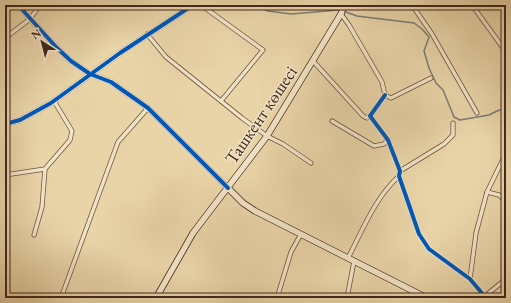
<svg xmlns="http://www.w3.org/2000/svg" width="511" height="303" viewBox="0 0 511 303" font-family="'EB Garamond',serif">
<style>
.lines{fill:none;stroke-linecap:round;stroke-linejoin:round}
.stream{stroke:#777d76;stroke-width:1.5}
.minor-casing{stroke:#6b533f;stroke-width:5}
.tertiary-casing{stroke:#6b533f;stroke-width:6}
.secondary-casing{stroke:#41281c;stroke-width:7}
.minor{stroke:#f1e3c6;stroke-width:3.5}
.tertiary{stroke:#f1e3c6;stroke-width:4.5}
.secondary{stroke:#f1e3c6;stroke-width:5.5}
.cycleway-casing{stroke:#f1e3c6;stroke-width:6}
.cycleway{stroke:#0057b8;stroke-width:4}
.labels{text-anchor:middle;stroke-width:3;stroke-linejoin:round;paint-order:stroke}
.street-label{font-size:18px;fill:#41281c;stroke:#f1e3c6}
</style>
<rect width="100%" height="100%" fill="#e9d4a8"/>
<filter id="stains"><feTurbulence type="fractalNoise" baseFrequency=".005" numOctaves="4"/><feColorMatrix values="0 0 0 0 .2 0 0 0 0 .09 0 0 0 0 .02 0 0 0 .5 -.17"/></filter>
<radialGradient id="worn" r=".72"><stop offset=".6" stop-color="#630" stop-opacity="0"/><stop offset="1" stop-color="#630" stop-opacity=".3"/></radialGradient>
<g class="lines">
<g class="stream">
<polyline points="253,5 268,11 291,14 339,10"/>
<polyline points="343,11 357,16 414,23 422,29 429,37 424,51 429,68 436,83 443,90 454,117 460,120 489,115 497,111 506,108"/>
</g>
<defs>
<g id="minor">
<polyline points="201,5 263,50 221,101"/>
<polyline points="412,5 432,34 477,113"/>
<polyline points="472,5 506,52"/>
<polyline points="506,5 506,6"/>
<polyline points="341,14 349,25 382,82 385,95 391,98 431,78"/>
<polyline points="147,34 166,57 242,118 267,136 283,144 311,163"/>
<polyline points="5,38 30,19 40,5"/>
<polyline points="313,61 363,116 367,118 370,116"/>
<polyline points="385,95 370,116 388,140 400,171 399,176 419,234 429,249 470,279 486,298"/>
<polyline points="332,121 374,146 384,144 388,140"/>
<polyline points="400,171 444,144 453,135 453,123"/>
<polyline points="5,175 45,169 70,140 72,131 54,101"/>
<polyline points="487,192 499,195 506,202"/>
<polyline points="34,235 42,207 45,169"/>
<path d="M348 258C363 229 375 198 399 176"/>
<polyline points="470,279 476,233 487,192 506,153"/>
<polyline points="485,296 506,279"/>
<polyline points="61,298 118,142 148,108"/>
<polyline points="277,298 291,252 301,234"/>
<polyline points="347,298 354,261"/>
</g>
<g id="tertiary">
<polyline points="18,5 57,48 71,61 90,74 111,82 148,108 228,188"/>
<polyline points="5,124 20,120 51,103 120,53 193,5"/>
</g>
<g id="secondary">
<polyline points="228,188 243,203 255,211 427,298"/>
<polyline points="156,298 193,233 267,136 341,14 344,5"/>
</g>
</defs>
<use href="#minor" class="minor-casing"/>
<use href="#tertiary" class="tertiary-casing"/>
<use href="#secondary" class="secondary-casing"/>
<use href="#minor" class="minor"/>
<use href="#tertiary" class="tertiary"/>
<use href="#secondary" class="secondary"/>
<defs>
<g id="cycleway">
<polyline points="18,5 57,48 71,61 90,74 111,82 148,108 228,188"/>
<polyline points="385,95 370,116 388,140 400,171 399,176 419,234 429,249 470,279 486,298"/>
<polyline points="5,124 20,120 51,103 120,53 193,5"/>
</g>
</defs>
<use href="#cycleway" class="cycleway-casing"/>
<use href="#cycleway" class="cycleway"/>
</g>
<g class="labels">
<g class="street-label">
<text transform="translate(261 115) rotate(-56)" y="6">Ташкент көшесі</text>
</g>
</g>
<rect width="511" height="303" fill="none" stroke="#e9d4a8" stroke-width="20"/>
<rect x="6" y="6" width="499" height="291" fill="none" stroke="#41281c" stroke-width="2"/>
<rect x="10" y="10" width="491" height="283" fill="none" stroke="#41281c"/>
<g transform="translate(42 42) rotate(324)" stroke="#f1e3c6" stroke-width="3" paint-order="stroke">
<path d="M0-3L7 15L0 10L-7 15Z" fill="#41281c"/>
<text y="-6" font-size="11" font-weight="bold" text-anchor="middle" fill="#41281c">N</text>
</g>
<rect width="100%" height="100%" filter="url(#stains)"/>
<rect width="100%" height="100%" fill="url(#worn)"/>
</svg>
